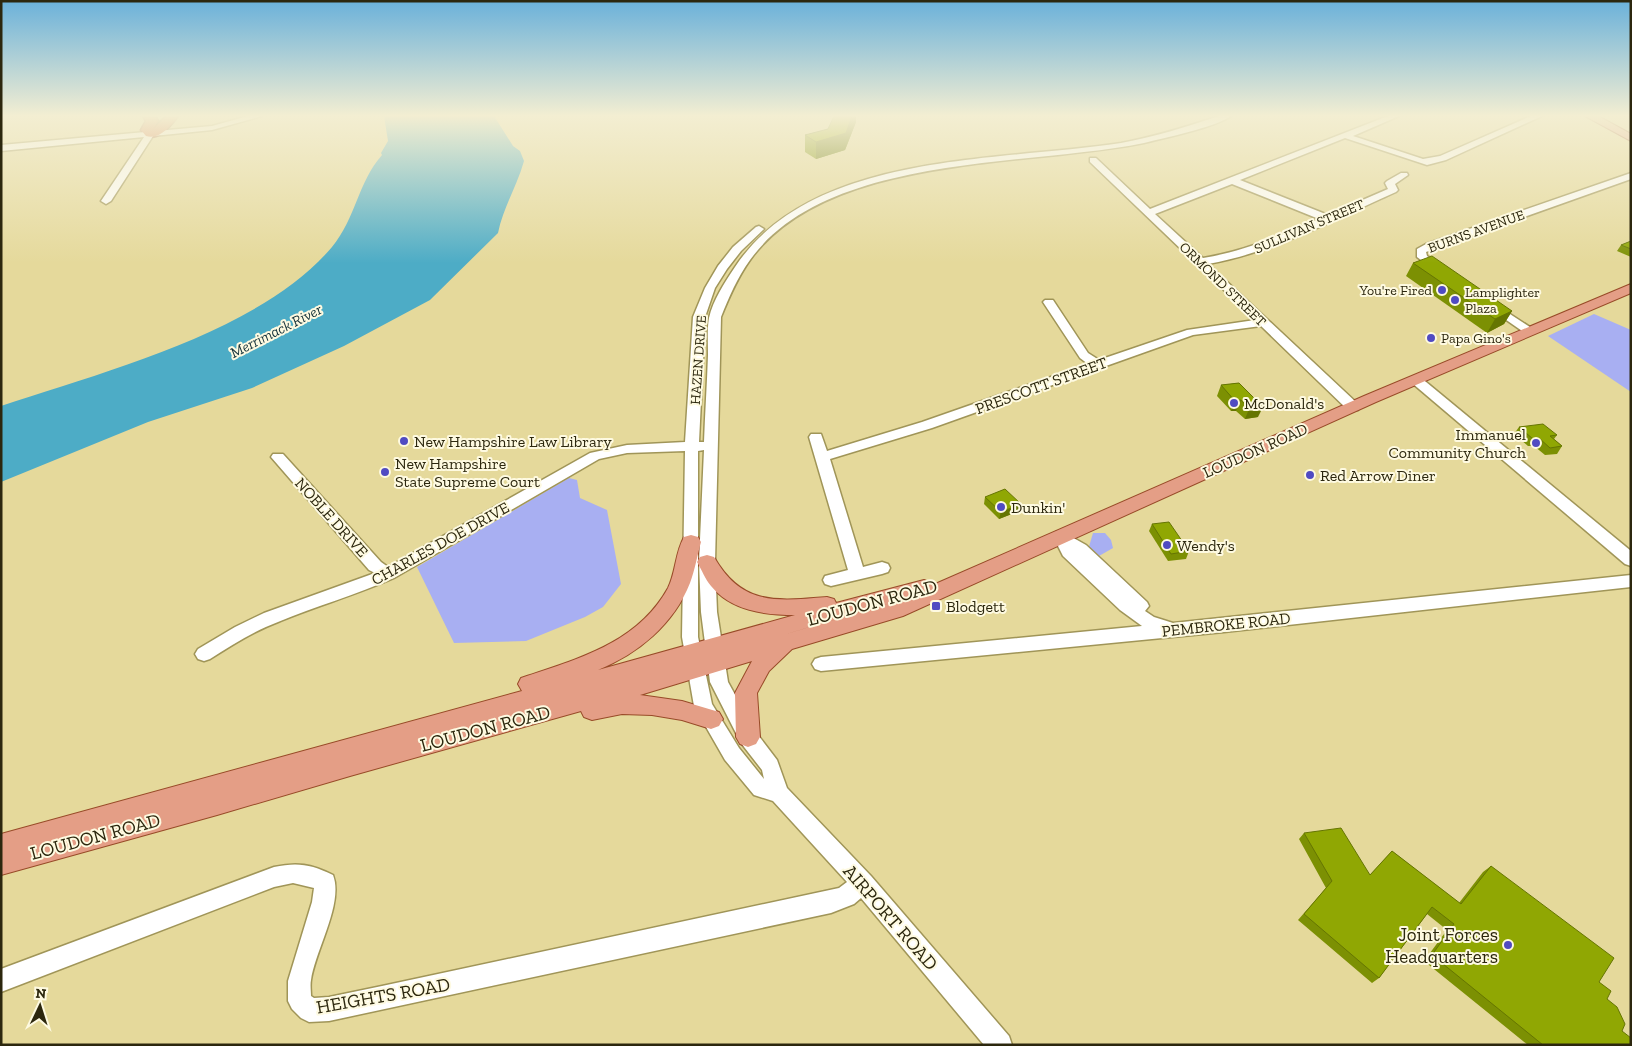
<svg xmlns="http://www.w3.org/2000/svg" width="1632" height="1046" viewBox="0 0 1632 1046" font-family="'Zilla Slab',serif">
<style>
.green{fill:#a8aff2}
.water{fill:#4dacc6}
.lines{fill:none;stroke-linecap:round;stroke-linejoin:round}
.minor-casing{stroke:#a09558;stroke-width:3}
.major-casing{stroke:#984b28;stroke-width:2}
.highway-casing{stroke:#984b28;stroke-width:3}
.minor{fill:#fff;fill-rule:evenodd}
.major{fill:#e49e86;fill-rule:evenodd}
.highway{fill:#d25e36;fill-rule:evenodd}
.wall{fill:#7c9003}
.shaded-wall{fill:#657502}
.building{fill:#90a703;stroke:#657502}
.poi-dot{fill:#504bc2;stroke:#fefae1;stroke-width:2}
.labels{text-anchor:middle;stroke-width:4;stroke-linejoin:round;paint-order:stroke}
.far-street-label{font-size:14px;fill:#2c270e;stroke:#fefae1}
.far-poi-label{font-size:14px;fill:#2c270e;stroke:#fefae1;text-anchor:start}
.far-water-label{font-size:15px;font-style:italic;fill:#133039;stroke:#fefae1}
.street-label{font-size:16px;fill:#2c270e;stroke:#fefae1}
.poi-label{font-size:16px;fill:#2c270e;stroke:#fefae1;text-anchor:start}
.near-street-label{font-size:19px;fill:#2c270e;stroke:#fefae1}
.near-poi-label{font-size:19px;fill:#2c270e;stroke:#fefae1;text-anchor:end}
</style>
<rect width="100%" height="100%" fill="#e5d99b"/>
<g class="green">
<polygon points="1594,314 1631,330 1631,392 1548,336"/>
<polygon points="569,478 577,480 580,498 607,510 621,584 603,607 585,617 526,641 454,643 417,567"/>
<polygon points="1093,533 1105,533 1111,540 1113,548 1099,556 1088,550"/>
</g>
<path class="water" d="M384 116H494L513 146 520 151 524 161C517 186 503 208 498 233L430 300 344 346 252 388 148 422 1 482V406C105 371 260 332 332 247 356 218 358 182 382 155L381 153 388 141Z"/>
<g class="lines">
<defs>
<g id="minor">
<polygon points="248,116 262,116 212,130 153,136 111,201 106,204 101,201 144,137 1,151 1,145 212,126"/>
<path d="M1219 116H1231C1216 127 1164 138 1144 143 1028 167 827 153 750 260 737 278 729 297 721 317L715 562 717 612 728 682 755 731 777 760 787 788 871 876 1009 1036 1012 1045H984L861 898 854 904 831 913 329 1021 309 1022 301 1018 292 1009 288 1001V981L312 902 314 888 293 883 274 887 1 992V969L274 867C297 862 311 864 333 875 344 903 315 951 311 980 310 985 311 991 311 996L314 998 329 997 382 986 839 888 847 882 773 801 754 795 725 760 694 706 682 637 685 451 627 453 599 459 394 578C356 595 316 606 278 622 254 631 232 645 210 659L204 661 198 659 195 654 198 649 235 627 264 613 375 573 369 570 271 457 273 454H283L381 562 388 567 590 453 627 445 685 442 693 317 705 288 718 266 733 247 756 227 759 226 764 229 741 251 727 269 715 288 705 317 699 442H704C705 413 707 384 708 355 708 343 707 329 709 318 713 300 725 282 735 267 812 151 998 162 1121 143 1154 137 1186 127 1219 116ZM704 450 699 562 701 612 710 682 741 743 762 770 764 779 739 748 712 704 698 637V451Z"/>
<path d="M1388 116H1399L1353 136 1423 159 1440 156 1531 116H1542L1446 160 1427 165 1345 138 1240 180 1328 215 1388 189 1385 183 1387 181 1401 173H1407L1408 175 1395 184 1398 190 1396 192C1335 219 1275 252 1208 264L1358 404 1359 407 1358 410H1348L1261 326 1193 335 932 428 830 459 863 567 882 562 888 564 890 568 888 572 882 574 831 586 825 584 823 580 825 576 848 570 809 437 811 434H821L827 451 922 422 1088 364 1080 358 1043 302 1045 300H1053L1088 353 1099 360 1187 330 1255 320 1090 162V158H1096L1150 209ZM1232 184 1319 219C1279 236 1246 251 1203 258L1155 214Z"/>
<polygon points="1631,173 1631,179 1426,252 1427,256 1445,268 1446,270 1445,272 1437,272 1417,257 1417,249 1426,244"/>
<polygon points="1493,303 1533,329 1535,331 1533,333 1525,333 1489,308 1487,306"/>
<polygon points="1416,376 1420,377 1631,551 1631,566 1625,564 1412,383 1410,380"/>
<polygon points="1061,531 1086,545 1147,602 1149,606 1145,611 1154,617 1173,623 1631,575 1631,587 1224,632 821,671 815,669 812,664 815,659 821,657 1142,626 1120,610 1063,556 1053,536 1056,532"/>
</g>
<g id="major">
<polygon points="1585,116 1598,116 1631,134 1631,141"/>
<path d="M1631 284V293L1376 402 903 616 792 649 769 671 757 693 760 737 756 744 748 747 740 744 736 737 735 693 752 661 640 695 682 701 719 712 723 719 719 726 711 729 682 720 652 715 622 714 592 720 584 717 581 711 350 776 217 815 1 875V834L522 691 518 684 521 678C577 659 637 644 668 588 676 572 675 553 684 537L691 535 698 537 701 542C697 556 695 570 690 583 674 624 638 654 598 670L795 615C765 615 731 611 711 586 705 579 702 570 697 562L700 557 707 555 714 557C742 606 776 601 827 597L834 599 836 603 924 580 931 583 933 585 1364 396ZM891 603 766 640 877 607Z"/>
</g>
<path id="highway" d="M143 116H155L158 121 154 128 166 116H178C170 126 160 140 146 136L141 130 146 121Z"/>
</defs>
<use href="#minor" class="minor-casing"/>
<use href="#major" class="major-casing"/>
<use href="#highway" class="highway-casing"/>
<use href="#minor" class="minor"/>
<use href="#major" class="major"/>
<use href="#highway" class="highway"/>
</g>
<g class="wall">
<polygon points="856,122 845,150 816,159 805,152 805,135"/>
<polygon points="1631,241 1631,257 1617,251 1621,245"/>
<polygon points="1413,263 1512,311 1504,324 1487,333 1406,276"/>
<polygon points="1239,383 1258,417 1245,419 1236,411 1231,411 1217,396 1221,385"/>
<polygon points="1519,427 1557,435 1554,439 1562,446 1557,454 1545,455 1534,446 1528,446 1514,434"/>
<polygon points="985,497 1021,504 1019,511 999,519 984,504"/>
<polygon points="1152,524 1189,551 1186,559 1168,561 1149,531"/>
<polygon points="1304,833 1370,875 1392,851 1459,903 1483,872 1491,866 1599,982 1622,1031 1631,1045 1528,1045 1424,961 1447,930 1427,914 1379,978 1372,983 1298,920 1326,888 1299,839"/>
</g>
<g class="shaded-wall">
<polygon points="852,116 856,116 856,122 845,150 816,159 816,142"/>
<polygon points="1512,311 1504,324 1487,333 1495,319"/>
<polygon points="1241,400 1236,411 1231,411 1235,401"/>
<polygon points="1263,407 1258,417 1245,419 1249,409"/>
<polygon points="1021,504 1019,511 999,519 1001,512"/>
</g>
<g class="building">
<polygon points="834,116 852,116 846,133 816,142 805,135 828,129"/>
<polygon points="1631,241 1631,249 1621,245"/>
<polygon points="1432,256 1512,311 1495,319 1413,263"/>
<polygon points="1239,383 1263,407 1249,409 1241,400 1235,401 1221,385"/>
<polygon points="1543,424 1557,435 1550,436 1562,446 1550,448 1539,438 1533,439 1519,427"/>
<polygon points="1005,489 1021,504 1001,512 985,497"/>
<polygon points="1169,522 1189,551 1171,554 1152,524"/>
<polygon points="1341,828 1370,875 1392,851 1461,904 1491,866 1614,958 1599,982 1611,991 1607,999 1617,1007 1625,1024 1622,1031 1631,1038 1631,1045 1543,1045 1432,955 1454,924 1432,907 1379,978 1304,914 1332,881 1304,833"/>
</g>
<linearGradient id="sky" x2="0" y2="1"><stop stop-color="#6ab1da"/><stop offset="0.44" stop-color="#f3eed2"/><stop offset="1" stop-color="#f3eed2" stop-opacity="0"/></linearGradient>
<rect width="1632" height="263" fill="url(#sky)"/>
<g class="poi-dot">
<circle cx="1442" cy="290" r="5"/>
<circle cx="1455" cy="300" r="5"/>
<circle cx="1431" cy="338" r="5"/>
<circle cx="1234" cy="403" r="5"/>
<circle cx="404" cy="441" r="5"/>
<circle cx="1536" cy="443" r="5"/>
<circle cx="385" cy="472" r="5"/>
<circle cx="1310" cy="475" r="5"/>
<circle cx="1001" cy="507" r="5"/>
<circle cx="1167" cy="545" r="5"/>
<rect x="931" y="601" width="10" height="10" rx="2.5"/>
<circle cx="1508" cy="945" r="5"/>
</g>
<g class="labels">
<g class="far-street-label">
<text transform="translate(1309 226) rotate(-23)" y="5">SULLIVAN STREET</text>
<text transform="translate(1476 231) rotate(-20)" y="5">BURNS AVENUE</text>
<text transform="translate(1223 284) rotate(44)" y="5">ORMOND STREET</text>
<text transform="translate(698 360) rotate(-86)" y="5">HAZEN DRIVE</text>
</g>
<g class="far-poi-label">
<text x="1432" y="295" text-anchor="end">You're Fired</text>
<text x="1465" y="297">Lamplighter<tspan x="1465" dy="16">Plaza</tspan></text>
<text x="1441" y="343">Papa Gino's</text>
</g>
<g class="far-water-label">
<text transform="translate(276 331) rotate(-27)" y="5">Merrimack River</text>
</g>
<g class="street-label">
<text transform="translate(1041 385) rotate(-20)" y="6">PRESCOTT STREET</text>
<text transform="translate(1255 450) rotate(-24)" y="6">LOUDON ROAD</text>
<text transform="translate(332 517) rotate(48)" y="6">NOBLE DRIVE</text>
<text transform="translate(440 543) rotate(-29)" y="6">CHARLES DOE DRIVE</text>
<text transform="translate(1226 624) rotate(-6)" y="6">PEMBROKE ROAD</text>
</g>
<g class="poi-label">
<text x="1244" y="409">McDonald's</text>
<text x="1526" y="440" text-anchor="end">Immanuel<tspan x="1526" dy="18">Community Church</tspan></text>
<text x="414" y="447">New Hampshire Law Library</text>
<text x="395" y="469">New Hampshire<tspan x="395" dy="18">State Supreme Court</tspan></text>
<text x="1320" y="481">Red Arrow Diner</text>
<text x="1011" y="513">Dunkin'</text>
<text x="1177" y="551">Wendy's</text>
<text x="946" y="612">Blodgett</text>
</g>
<g class="near-street-label">
<text transform="translate(872 602) rotate(-15)" y="7">LOUDON ROAD</text>
<text transform="translate(485 728) rotate(-15)" y="7">LOUDON ROAD</text>
<text transform="translate(95 836) rotate(-15)" y="7">LOUDON ROAD</text>
<text transform="translate(891 917) rotate(49)" y="7">AIRPORT ROAD</text>
<text transform="translate(383 995) rotate(-10)" y="7">HEIGHTS ROAD</text>
</g>
<g class="near-poi-label">
<text x="1498" y="941">Joint Forces<tspan x="1498" dy="22">Headquarters</tspan></text>
</g>
</g>
<rect width="1632" height="1046" fill="none" stroke="#2c270e" stroke-width="5"/>
<g transform="translate(40 1006) rotate(4)" stroke="#fefae1" stroke-width="4" paint-order="stroke">
<path d="M0-4L9 19L0 12L-9 19Z" fill="#2c270e"/>
<text y="-8" font-size="14" font-weight="bold" text-anchor="middle" fill="#2c270e">N</text>
</g>
</svg>
